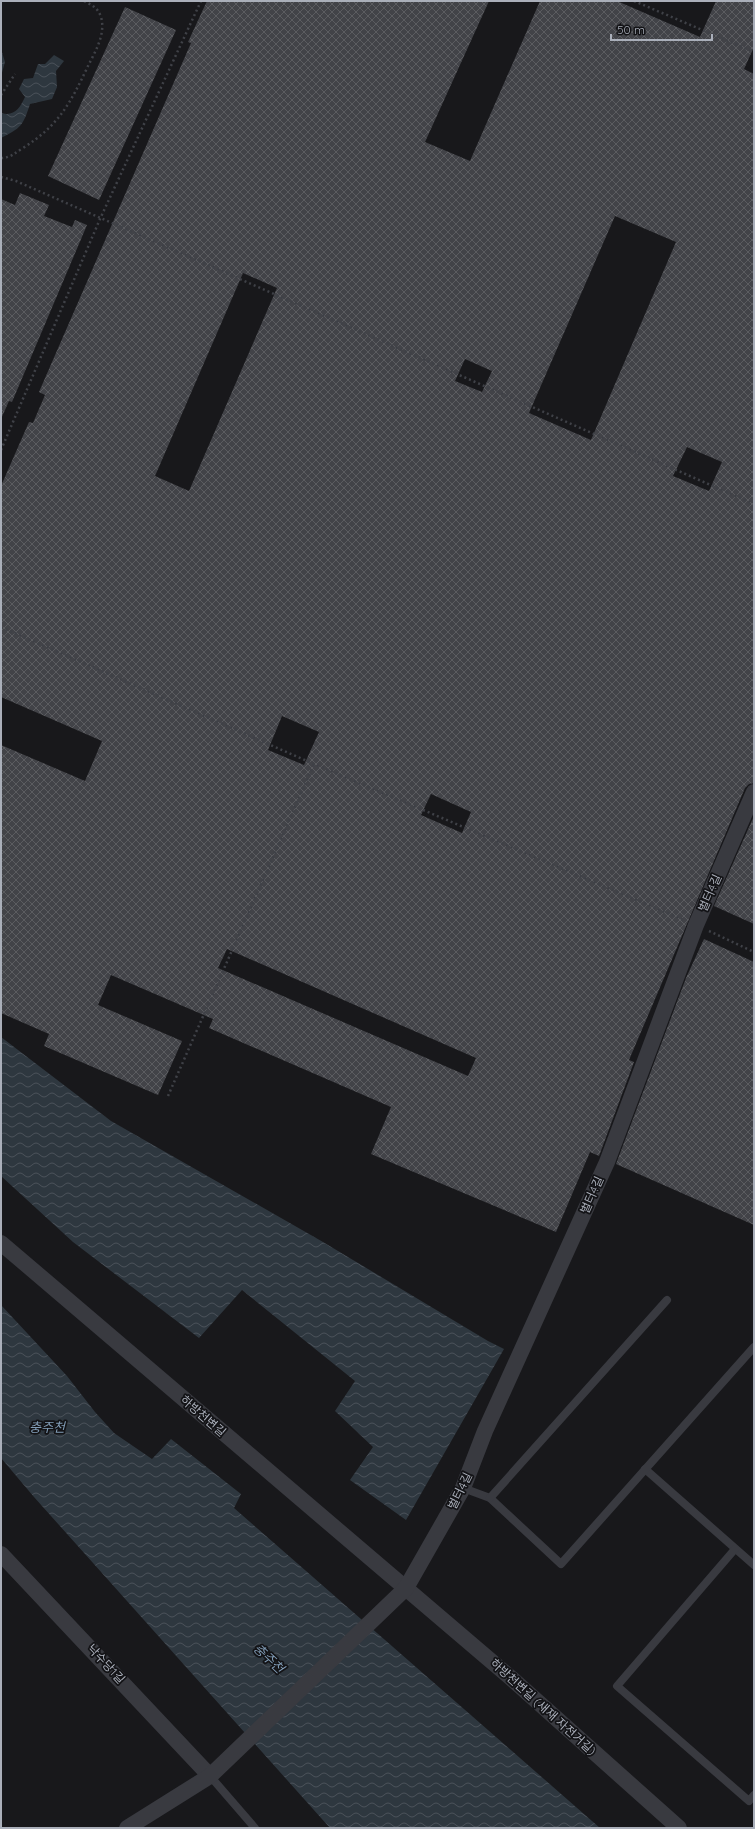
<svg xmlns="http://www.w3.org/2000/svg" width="755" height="1829" viewBox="0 0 755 1829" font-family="Quicksand,'Noto Sans KR',sans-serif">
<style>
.water{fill:url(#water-waves)}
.building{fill:url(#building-cross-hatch);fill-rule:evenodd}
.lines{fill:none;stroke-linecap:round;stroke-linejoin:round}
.path{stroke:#3f4147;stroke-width:2.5;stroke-dasharray:2 3;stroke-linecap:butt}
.lane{stroke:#393a40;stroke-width:8}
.street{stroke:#393a40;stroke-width:16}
.labels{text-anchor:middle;stroke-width:3.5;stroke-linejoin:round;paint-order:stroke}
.street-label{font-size:12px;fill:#aaafba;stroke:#131316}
.water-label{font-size:13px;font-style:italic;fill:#819cb6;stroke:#131316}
</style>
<defs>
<pattern id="water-waves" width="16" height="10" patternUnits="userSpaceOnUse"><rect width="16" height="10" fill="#2e373f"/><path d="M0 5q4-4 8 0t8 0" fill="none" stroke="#4a5159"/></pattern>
<pattern id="building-cross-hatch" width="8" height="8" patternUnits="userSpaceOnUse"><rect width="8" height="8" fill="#424348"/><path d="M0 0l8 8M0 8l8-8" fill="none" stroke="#5b5c60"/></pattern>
</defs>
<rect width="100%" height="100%" fill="#18181b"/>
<g class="water">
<polygon points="1,49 5,62 1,76"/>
<path d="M54 55 64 61 56 71 57 87 52 99 30 104C23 126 21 128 1 138V113C14 117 20 108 25 97L19 89 24 79 33 78 38 64H45Z"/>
<polygon points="1,1037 111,1121 323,1242 488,1341 504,1349 406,1520 350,1480 373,1447 335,1411 355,1381 242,1290 199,1338 73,1242 1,1176"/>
<polygon points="1,1305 67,1376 95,1412 114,1433 152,1459 171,1439 241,1494 234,1508 600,1828 330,1828 34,1497 1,1458"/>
</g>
<g class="building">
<path d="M207 1H489L425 142 470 161 540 1H617L700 37 716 1H754V47L744 69 754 74V783L749 784 745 788 629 1060 634 1062 599 1156 590 1152 556 1232 371 1154 391 1107 209 1028 213 1019 111 975 98 1005 182 1041 158 1095 44 1046 49 1034 1 1013V745L85 781 102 741 1 697V486L29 422 33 423 45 395 39 392 191 43 188 42ZM615 216 676 242 591 440 529 413ZM243 273 277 288 189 491 155 476ZM465 359 492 371 482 392 455 381ZM687 447 722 462 709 491 673 476ZM282 716 319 732 304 765 268 750ZM431 794 471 812 462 833 421 815ZM227 949 476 1058 468 1076 218 968Z"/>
<polygon points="125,7 176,30 99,200 48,176"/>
<polygon points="20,193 49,205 44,216 72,227 75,220 87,225 12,402 9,401 1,419 1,199 15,205"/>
<polygon points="754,816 754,924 714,906"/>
<polygon points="704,939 754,962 754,1225 616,1164 686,978"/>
</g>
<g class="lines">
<g class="path">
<polyline points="634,1 754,52"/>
<polyline points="1,95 15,74"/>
<path d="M1 158C10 158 15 153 23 148 59 125 70 104 88 66 95 52 106 34 101 17 98 8 92 5 84 1"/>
<polyline points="1,177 16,181 754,504"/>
<polyline points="1,450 100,219 201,1"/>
<polyline points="1,627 314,764 684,920"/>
<polyline points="709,931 754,952"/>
<polyline points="168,1096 314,764"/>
</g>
<g class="lane">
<polyline points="645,1469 754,1565"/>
<polyline points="463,1488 490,1498 561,1564 754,1347"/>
<polyline points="490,1498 667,1300"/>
<polyline points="735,1549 617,1686 749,1801 754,1795"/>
<polyline points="210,1776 255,1828"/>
</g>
<g class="street">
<polyline points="1,1243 511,1678 679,1828"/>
<polyline points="1,1554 210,1776"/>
<polyline points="127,1828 210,1776 406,1588 463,1488 485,1431 607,1162 696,925 754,792"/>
</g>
</g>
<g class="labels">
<g class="street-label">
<text transform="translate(710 893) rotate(-66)" y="4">벌터4길</text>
<text transform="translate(592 1195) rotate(-66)" y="4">벌터4길</text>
<text transform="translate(203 1416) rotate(41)" y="4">하방천변길</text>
<text transform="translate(460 1491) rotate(-64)" y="4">벌터4길</text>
<text transform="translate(106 1664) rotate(47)" y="4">낙수당1길</text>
<text transform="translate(543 1707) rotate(42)" y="4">하방천변길 (새재 자전거길)</text>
</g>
<g class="water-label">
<text x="47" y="1432">충주천</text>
<text transform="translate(269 1658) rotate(43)" y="5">충주천</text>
</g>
</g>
<rect width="755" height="1829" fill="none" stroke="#aaafba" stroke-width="4"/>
<path d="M611 34v6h101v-6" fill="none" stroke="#aaafba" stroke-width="2"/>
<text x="617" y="34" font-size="12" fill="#aaafba" stroke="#131316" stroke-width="3" paint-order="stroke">50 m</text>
</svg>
